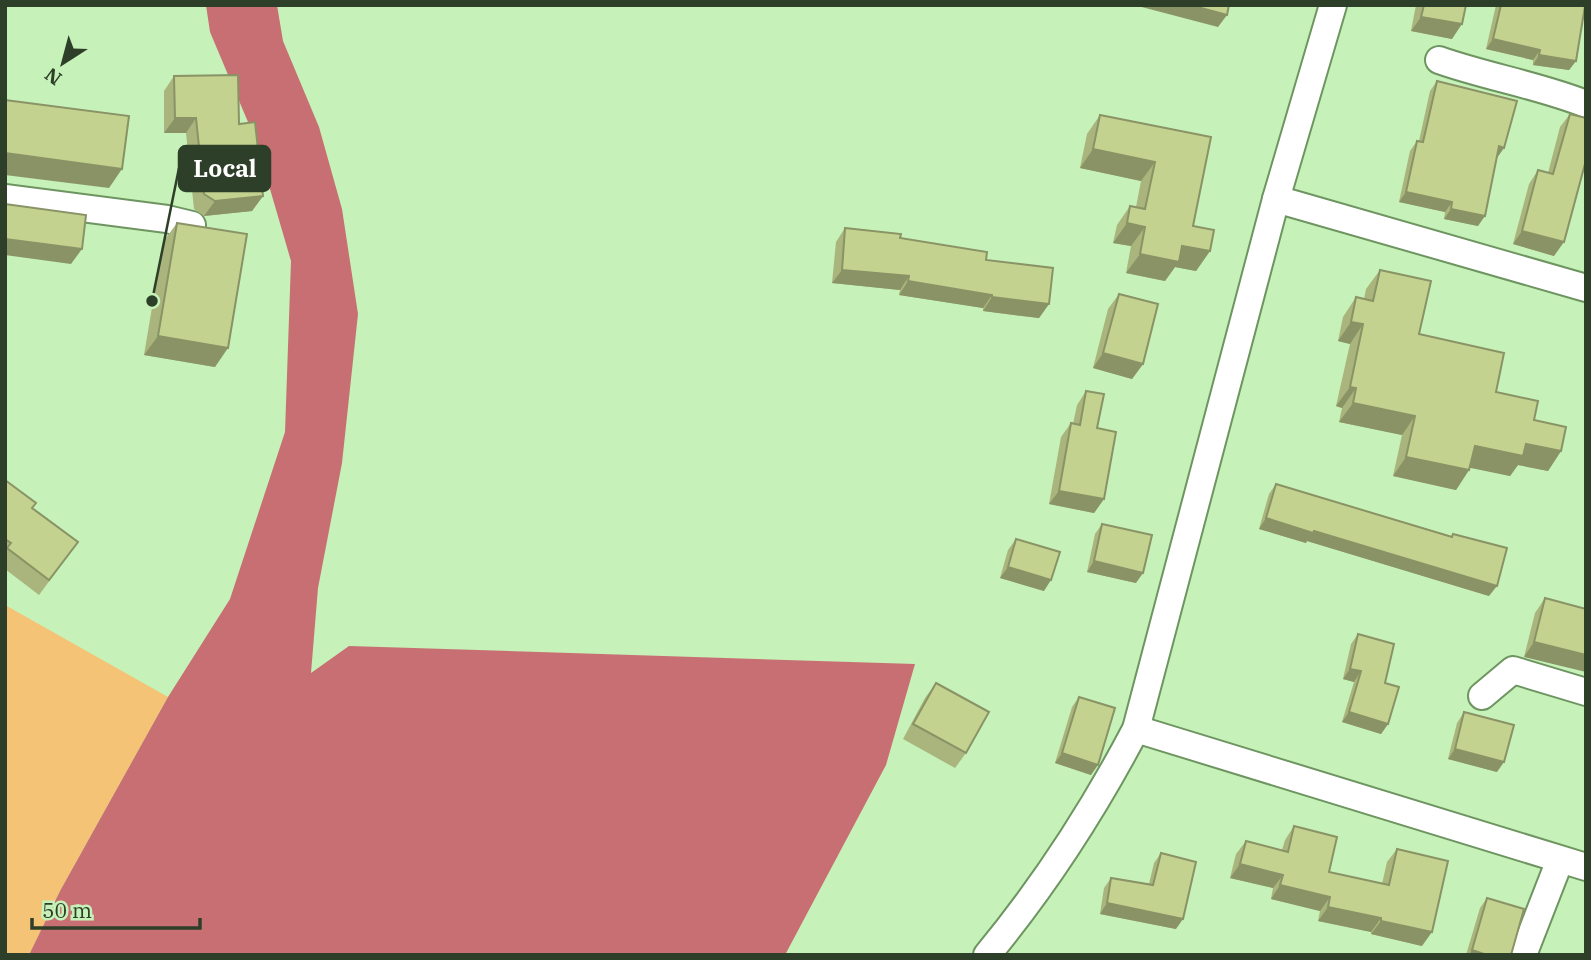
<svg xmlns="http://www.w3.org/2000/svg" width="1591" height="960" viewBox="0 0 1591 960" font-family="'IBM Plex Serif',serif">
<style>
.green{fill:#f4c375}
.water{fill:#c86f73}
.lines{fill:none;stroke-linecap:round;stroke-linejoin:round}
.minor-casing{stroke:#6e9561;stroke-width:30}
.minor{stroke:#fff;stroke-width:26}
.wall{fill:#a9b57c}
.shaded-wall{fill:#899365}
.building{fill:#c4d290;stroke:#899365;stroke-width:2}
.leader{fill:none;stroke:#2e3f29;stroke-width:2.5}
.callout-dot{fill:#2e3f29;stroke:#c6f1b8;stroke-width:2.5}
.callout{fill:#2e3f29;stroke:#2e3f29;stroke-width:2.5}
.callout-label{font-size:24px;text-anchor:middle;font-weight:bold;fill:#fff}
</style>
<rect width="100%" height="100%" fill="#c6f1b8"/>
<polygon class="green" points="5,605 168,697 60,891 29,955 5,955"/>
<polygon class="water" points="206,5 277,5 283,41 319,127 342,209 358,314 342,463 318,588 311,673 349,646 915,664 886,765 785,955 29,955 60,891 168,697 230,599 285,432 291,261 256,141 210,32"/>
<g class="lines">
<defs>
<g id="minor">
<path d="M1439 60C1487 77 1538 85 1586 104"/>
<polyline points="5,198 167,219 192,225"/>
<polyline points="1276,199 1586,288"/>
<polyline points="1482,696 1513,670 1586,692"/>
<polyline points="1136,729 1586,867"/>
<path d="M987 955C1045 885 1094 809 1136 729L1276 199 1333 5"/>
<polyline points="1523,955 1560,860"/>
</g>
</defs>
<use href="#minor" class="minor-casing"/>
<use href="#minor" class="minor"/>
</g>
<g class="wall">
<polygon points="1416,5 1466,5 1452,39 1411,31"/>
<polygon points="1496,5 1580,5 1576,61 1569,70 1533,65 1533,60 1486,49"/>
<polygon points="174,76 239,124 263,196 252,211 204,216 194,209 186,133 164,133 164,91"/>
<polygon points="1437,81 1497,158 1478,226 1444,219 1445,212 1399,202 1410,151 1417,141 1419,141 1430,91"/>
<polygon points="1570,114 1584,165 1554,256 1513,244 1529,184 1538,170 1548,173 1560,127"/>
<polygon points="1100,115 1211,137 1193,226 1210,251 1196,271 1175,267 1165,281 1126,273 1131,246 1113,243 1117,225 1130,206 1136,207 1141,181 1080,168 1087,134"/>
<polygon points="177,223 215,367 144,355 163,242"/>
<polygon points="845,228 900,238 986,260 1049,304 1039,318 983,311 983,308 899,295 900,290 832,283 836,242"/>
<polygon points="1380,270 1419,334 1534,420 1561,451 1548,471 1518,465 1510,476 1470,467 1469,470 1456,490 1393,476 1402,435 1339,422 1342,408 1336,406 1350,344 1338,341 1343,317 1356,297 1364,299 1366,289"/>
<polygon points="1119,294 1143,364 1132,379 1093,368 1108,309"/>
<polygon points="1086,391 1097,428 1104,499 1094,513 1049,504 1061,437 1071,423 1073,424 1077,405"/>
<polygon points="5,480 33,508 67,557 39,595 5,569"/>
<polygon points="1276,484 1451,536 1453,534 1489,596 1307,541 1306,543 1259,529 1269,494"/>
<polygon points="1102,524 1136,583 1087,572 1095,534"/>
<polygon points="1016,539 1044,591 1000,578 1008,550"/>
<polygon points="1545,598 1586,609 1524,657 1535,613"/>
<polygon points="1358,634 1385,683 1388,724 1381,734 1342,722 1354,682 1343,679 1351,644"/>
<polygon points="936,683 966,753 955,768 903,739 925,698"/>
<polygon points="1079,697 1091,775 1055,763 1072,707"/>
<polygon points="1464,712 1497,772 1448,759 1457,723"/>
<polygon points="1294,826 1329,872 1382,884 1387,862 1397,849 1422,946 1371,934 1371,932 1318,921 1320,911 1271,899 1273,888 1230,878 1236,854 1246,841 1282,850 1285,840"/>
<polygon points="1161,853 1176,929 1100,914 1104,888 1111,878 1149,884 1154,863"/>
<polygon points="1487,898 1511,955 1466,955 1480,908"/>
</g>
<g class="shaded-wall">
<polygon points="1134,5 1190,5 1227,15 1218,27"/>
<polygon points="1421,17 1462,24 1452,39 1411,31"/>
<polygon points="1493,39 1540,50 1533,60 1486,49"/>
<polygon points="1539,55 1576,61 1569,70 1533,65"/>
<polygon points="175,118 196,118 186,133 164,133"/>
<polygon points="1499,146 1504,148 1497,158"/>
<polygon points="1093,149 1155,162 1141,181 1080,168"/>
<polygon points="5,153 122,169 109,188 5,175"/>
<polygon points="1406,192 1452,202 1445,212 1399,202"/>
<polygon points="263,196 252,211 204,216 215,201"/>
<polygon points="1451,209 1485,216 1478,226 1444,219"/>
<polygon points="1127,223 1145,227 1131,246 1113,243"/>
<polygon points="1522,231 1564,242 1554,256 1513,244"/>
<polygon points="5,239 82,249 71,264 5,255"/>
<polygon points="1182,246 1210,251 1196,271 1175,267 1165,281 1126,273 1140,254"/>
<polygon points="842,270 909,276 900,290 832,283"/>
<polygon points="908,281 992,295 983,308 899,295"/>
<polygon points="992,297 1049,304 1039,318 983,311"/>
<polygon points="1351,322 1363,324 1350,344 1338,341"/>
<polygon points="158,336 228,348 215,367 144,355"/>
<polygon points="1103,353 1143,364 1132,379 1093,368"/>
<polygon points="1350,387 1356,388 1342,408 1336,406"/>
<polygon points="1353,403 1415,416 1402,435 1339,422"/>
<polygon points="1526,444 1561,451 1548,471 1518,465 1510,476 1461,466 1475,446"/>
<polygon points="1406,457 1469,470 1456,490 1393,476"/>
<polygon points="1059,491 1104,499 1094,513 1049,504"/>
<polygon points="1266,518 1314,531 1497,586 1489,596 1307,541 1306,543 1259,529"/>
<polygon points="1094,561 1143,573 1136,583 1087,572"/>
<polygon points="1008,567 1051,580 1044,591 1000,578"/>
<polygon points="1534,642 1586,655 1586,672 1524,657"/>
<polygon points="1350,669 1361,671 1354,682 1343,679"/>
<polygon points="1349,712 1388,724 1381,734 1342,722"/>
<polygon points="1455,749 1504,762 1497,772 1448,759"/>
<polygon points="1062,753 1098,765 1091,775 1055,763"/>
<polygon points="1240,864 1283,875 1273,888 1230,878"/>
<polygon points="1280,885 1330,897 1320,911 1271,899"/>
<polygon points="1107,903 1183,919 1176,929 1100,914"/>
<polygon points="1328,907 1381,918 1371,932 1318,921"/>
<polygon points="1381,921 1432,932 1422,946 1371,934"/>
<polygon points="1472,950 1487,955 1469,955"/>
</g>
<g class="building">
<polygon points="1190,5 1229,5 1227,15"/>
<polygon points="1424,5 1466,5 1462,24 1421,17"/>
<polygon points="1501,5 1580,5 1585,6 1576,61 1539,55 1540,50 1493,39"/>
<polygon points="238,75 239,124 255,122 263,196 215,201 204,194 196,118 175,118 174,76"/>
<polygon points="1437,81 1517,101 1504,148 1499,146 1485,216 1451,209 1452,202 1406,192 1417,141 1423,142"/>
<polygon points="5,100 129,116 122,169 5,153"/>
<polygon points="1570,114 1586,118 1586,160 1564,242 1522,231 1538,170 1553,174"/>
<polygon points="1100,115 1211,137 1193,226 1214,230 1210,251 1182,246 1179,262 1140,254 1145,227 1127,223 1130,206 1145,209 1155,162 1093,149"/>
<polygon points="5,204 86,215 82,249 5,239"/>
<polygon points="177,223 247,234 228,348 158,336"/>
<polygon points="845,228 901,234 900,238 987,252 986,260 1053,268 1049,304 992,297 992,295 908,281 909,276 842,270"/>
<polygon points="1380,270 1431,281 1419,334 1504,353 1496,392 1538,401 1534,420 1566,427 1561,451 1526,444 1523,456 1475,446 1469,470 1406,457 1415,416 1353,403 1356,388 1350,387 1363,324 1351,322 1356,297 1373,301"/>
<polygon points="1119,294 1158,304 1143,364 1103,353"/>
<polygon points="1086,391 1104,394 1097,428 1116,432 1104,499 1059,491 1071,423 1080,425"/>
<polygon points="5,480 36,503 32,508 78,542 49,580 7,548 11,543 5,539"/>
<polygon points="1276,484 1452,537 1453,534 1507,548 1497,586 1314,531 1313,533 1266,518"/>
<polygon points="1102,524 1152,535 1143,573 1094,561"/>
<polygon points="1016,539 1060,552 1051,580 1008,567"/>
<polygon points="1545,598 1586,609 1586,655 1534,642"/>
<polygon points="1358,634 1394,644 1385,683 1399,687 1388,724 1349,712 1361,671 1350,669"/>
<polygon points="936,683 989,712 966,753 913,724"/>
<polygon points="1079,697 1115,708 1098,765 1062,753"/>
<polygon points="1464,712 1514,725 1504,762 1455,749"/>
<polygon points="1294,826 1337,837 1329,872 1389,885 1397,849 1448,861 1432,932 1381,921 1381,918 1328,907 1330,897 1280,885 1283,875 1240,864 1246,841 1288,852"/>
<polygon points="1161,853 1196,862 1183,919 1107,903 1111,878 1153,885"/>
<polygon points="1487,898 1524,909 1511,955 1487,955 1472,950"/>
</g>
<path class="leader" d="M152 301L179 168"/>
<circle class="callout-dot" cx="152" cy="301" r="7"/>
<rect class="callout" x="179" y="146" width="91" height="45" rx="7"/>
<g class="callout-label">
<text x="225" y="177">Local</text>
</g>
<rect width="1591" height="960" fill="none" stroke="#2e3f29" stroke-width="14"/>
<g transform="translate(63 63) rotate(216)" stroke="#c6f1b8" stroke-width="5" paint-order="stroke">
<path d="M0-5L12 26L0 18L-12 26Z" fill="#2e3f29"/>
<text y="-10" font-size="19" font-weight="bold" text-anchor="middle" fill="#2e3f29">N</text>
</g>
<path d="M32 918v10h168v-10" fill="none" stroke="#2e3f29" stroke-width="3.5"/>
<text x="42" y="918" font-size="21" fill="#2e3f29" stroke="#c6f1b8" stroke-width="5" paint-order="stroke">50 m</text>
</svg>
